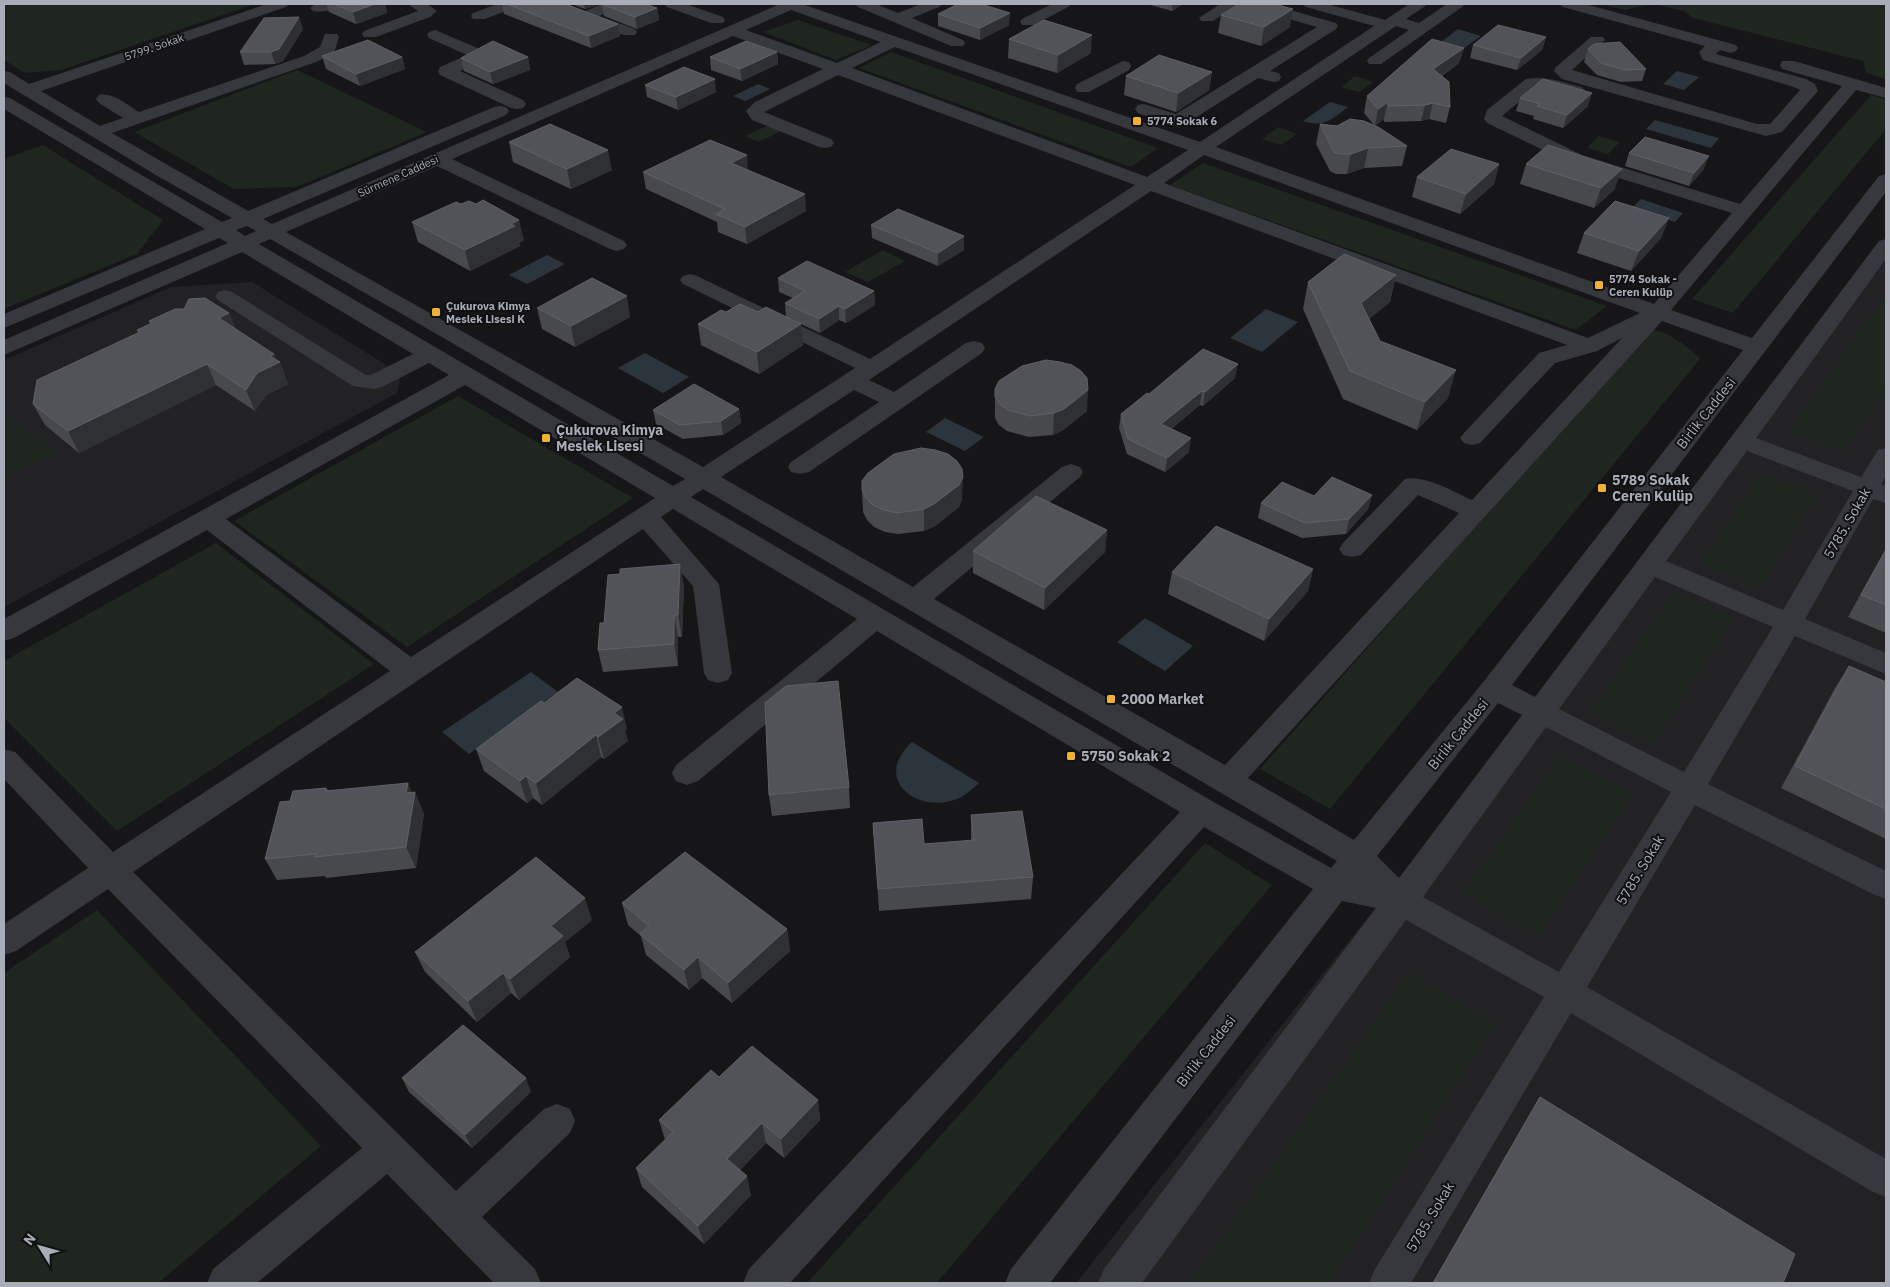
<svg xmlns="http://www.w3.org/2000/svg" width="1890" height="1287" viewBox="0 0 1890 1287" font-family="'IBM Plex Sans',sans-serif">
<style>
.built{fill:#222225}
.green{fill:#1e261f}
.water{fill:#2c353c}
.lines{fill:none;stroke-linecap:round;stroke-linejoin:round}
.minor{fill:#37383d;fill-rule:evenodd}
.wall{fill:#47494d}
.shaded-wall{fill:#2f3033}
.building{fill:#525359;stroke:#5f6168}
.poi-dot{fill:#f2b134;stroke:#111113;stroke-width:2}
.labels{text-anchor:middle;stroke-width:4;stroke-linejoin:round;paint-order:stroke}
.far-street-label{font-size:11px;fill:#a8adb8;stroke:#111113}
.far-poi-label{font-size:11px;font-weight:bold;fill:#a8adb8;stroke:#111113;text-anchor:start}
.street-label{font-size:14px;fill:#a8adb8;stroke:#111113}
.poi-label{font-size:14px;font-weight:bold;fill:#a8adb8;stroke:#111113;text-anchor:start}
</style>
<rect width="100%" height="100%" fill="#161618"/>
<g class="built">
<polygon points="1886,260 1886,1283 1076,1283 1653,560"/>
<polygon points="252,282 401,374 397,393 4,607 4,360 171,287"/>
</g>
<g class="green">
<polygon points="4,4 255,4 61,70 25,73 4,60"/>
<polygon points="1599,4 1886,4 1886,80 1866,72 1863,61 1693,18 1684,11 1654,4 1625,10"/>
<polygon points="798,20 872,45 836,60 763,32"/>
<polygon points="891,52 1158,148 1131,167 859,68"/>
<polygon points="297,70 427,132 297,187 234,189 134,132"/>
<polygon points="1355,76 1373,82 1359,92 1341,87"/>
<polygon points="1871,95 1886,99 1886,129 1733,313 1692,299"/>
<polygon points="767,126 781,131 759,142 745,136"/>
<polygon points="1278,127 1297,134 1281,145 1262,139"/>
<polygon points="1599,136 1620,142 1608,154 1587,148"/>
<polygon points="43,145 163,220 137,254 4,309 4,159"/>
<polygon points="1203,163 1607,306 1576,330 1170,185"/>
<polygon points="883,250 905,261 868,282 845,272"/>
<polygon points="1886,293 1886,387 1844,452 1789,432"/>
<path d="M1651 328C1671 335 1685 343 1700 359L1330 809 1260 769Z"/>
<polygon points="458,396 633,498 407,647 234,521"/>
<polygon points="4,411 56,453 4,478"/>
<polygon points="1760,473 1817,495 1760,588 1700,563"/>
<polygon points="216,543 374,664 117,831 4,718 4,661"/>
<polygon points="1674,593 1734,619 1654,743 1590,711"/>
<polygon points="1560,756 1633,793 1539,936 1463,892"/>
<polygon points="1205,843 1272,885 937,1283 807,1283"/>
<polygon points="97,910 321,1146 158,1283 4,1283 4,973"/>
<polygon points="1409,972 1495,1024 1329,1283 1190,1283"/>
</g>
<g class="water">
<polygon points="1458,29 1481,36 1464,48 1441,42"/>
<polygon points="1677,71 1699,77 1684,90 1663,84"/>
<polygon points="758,84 770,89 745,101 733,96"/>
<path d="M1330 102 1348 107C1330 120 1325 128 1303 121Z"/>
<polygon points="1655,120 1719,138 1711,148 1646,129"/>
<polygon points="1641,199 1683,213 1675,222 1632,208"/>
<polygon points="547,255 565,264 527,284 509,275"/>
<polygon points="1266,309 1298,322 1262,352 1230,338"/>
<polygon points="645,353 689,377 663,393 618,368"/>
<polygon points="945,418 984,437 965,451 926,432"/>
<polygon points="1145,618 1193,646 1165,671 1117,642"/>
<polygon points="531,672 558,692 469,754 442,732"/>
<path d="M912 742 979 783C972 789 966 795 957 799 918 814 871 780 912 742Z"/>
</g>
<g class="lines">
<g class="minor">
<path d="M267 4H289L286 7 41 91 100 126 123 118 99 103 96 99 99 95C113 92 127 105 139 112L304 56 320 47 325 34H337L339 37 334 53 316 62 112 133 248 211 494 107 500 106 506 107 509 111 506 115 263 219 272 224 780 4H802L1200 142 1374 26 1306 7 1303 4H1327L1385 20 1409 4H1427L1424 7 1406 19 1419 23 1447 4H1465L1462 7 1381 64H1369L1367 61 1369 58 1409 30 1396 26 1216 147 1654 304 1732 213 1570 163 1487 123 1484 119 1487 110 1526 79C1545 75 1564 83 1582 87L1585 91 1582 95 1576 96 1546 88H1536L1502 116 1582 155 1740 204 1842 86 1782 69 1780 65 1782 61H1794L1886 88V98L1856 90 1671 310 1752 338 1879 176 1886 174V192L1512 685 1535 697 1879 241 1886 239V259L1756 438 1861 477 1878 450 1886 448V476L1881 484 1886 486V503L1873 499 1805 619 1886 653V674L1795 636 1708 784 1886 871V899L1875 895 1695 805 1587 987 1886 1159V1197L1873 1192 1571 1013 1411 1283H1369L1375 1269 1544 997 1406 920 1142 1283H1098L1104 1269 1376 908 1342 901 1050 1283H1005L1011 1269 1313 889 1204 827 790 1283H743L749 1269 1180 812 877 631 698 781 687 785 676 781 672 773 676 765 857 619 673 509 661 517 719 584 732 673 728 680 718 683 708 680 704 673 693 586 643 529 133 872 456 1191 544 1109 557 1104 570 1109 575 1121 570 1133 482 1217 535 1269 541 1283H494L387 1174 257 1283H207L213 1269 362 1148 108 889 16 951 4 955V924L88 868 4 779V749L15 752 113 852 390 671 207 530 14 638 4 641V619L449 375 429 363 382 387 374 389 353 386 218 300 215 296 218 292 225 290 232 292 366 375H371L413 354 242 252 4 355V340L228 243 219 238 4 328V314L205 229 4 109V97L10 98 222 222 232 218 154 174 4 83V71L10 72 29 84ZM791 10 881 42 837 63 746 30ZM733 36 823 69 755 102 746 111 752 120 819 147 825 148 831 147 834 143 831 139 764 112 838 75 1135 185 870 359 697 276 690 274 683 276 680 280 683 284 855 368 703 467 286 232 437 166 610 249 617 251 624 249 627 245 624 241 452 159ZM895 47 1188 150 1147 177 852 68ZM1204 155 1640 313 1588 338 1164 183ZM1151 191 1567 345 1539 353 1464 433 1460 438 1464 443 1472 445 1480 443 1555 363 1597 351 1622 338 1472 500C1454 492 1424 474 1405 479L1343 543 1339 549 1343 555 1352 557 1361 555 1418 495 1459 513 1225 765 934 599 1080 477 1083 472 1080 467 1071 464 1062 467 913 587 721 477 854 390 879 402 791 462 788 467 791 472 800 474 809 472 982 353 985 348 982 343 974 341 966 343 894 392 869 380ZM247 226 256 231 245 236 236 230ZM270 239 416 322 685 479 673 486 259 244ZM1662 321 1743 350 1484 681 1354 840 1248 778ZM465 385 655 498 411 657 226 519ZM1747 451 1853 491 1783 610 1666 561ZM703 489 1337 861 1331 868 1212 801 691 497ZM1655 577 1773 627 1684 772 1559 709ZM1498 703 1522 715 1399 878 1377 856ZM1546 727 1671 792 1559 972 1423 897Z"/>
<path d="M315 4H338C333 11 320 13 313 11L310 8Z"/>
<polygon points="408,4 427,4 437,11 430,17 376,37 364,37 362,34 364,31 418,11"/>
<polygon points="497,4 519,4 516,7 485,19 473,19 471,16 473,13"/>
<polygon points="546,4 567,4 585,11 602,4 623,4 620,7 599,16 635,29 637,32 635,35 623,35 549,7"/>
<polygon points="664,4 686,4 723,17 725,20 723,23 711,23 667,7"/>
<polygon points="855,4 876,4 898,13 921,4 942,4 939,7 912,18 963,40 965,43 963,46 951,46 858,7"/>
<polygon points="1052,4 1071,4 1068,7 1034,25 1022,25 1020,22 1022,19"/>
<polygon points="1220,4 1239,4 1213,21 1201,21 1199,18"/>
<path d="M1245 4H1269L1336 23 1338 26 1336 29 1270 71 1279 73 1281 77 1279 81 1273 82 1258 78 1184 125C1170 128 1151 118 1138 113L1135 109 1138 105 1144 104 1176 114 1317 27 1248 7Z"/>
<polygon points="1560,4 1585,4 1736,45 1738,48 1736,51 1730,53 1720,50 1716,54 1806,79 1815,84 1818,91 1782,132 1766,136 1562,79 1554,71 1556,67 1591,37 1603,37 1605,40 1572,70 1757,124 1770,124 1800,90 1794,87 1703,60 1699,52 1705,46 1563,7"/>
<polygon points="435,30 487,52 489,55 487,58 460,71 523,100 526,104 523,108 517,109 511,108 440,75 438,71 440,67 467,55 429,38 427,35 429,32"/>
<polygon points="1123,61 1129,62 1131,66 1129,70 1089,92 1077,92 1075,88 1077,84"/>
</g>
</g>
<g class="wall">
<polygon points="326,4 385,4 387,13 356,24 329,12"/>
<polygon points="502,4 565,4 618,24 620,36 591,48 504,14"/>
<polygon points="571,4 600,4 585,9"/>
<polygon points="602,4 657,8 659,20 637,29 604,16"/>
<polygon points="1147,4 1183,4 1172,11"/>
<polygon points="938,14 1009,25 980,40 938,26"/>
<polygon points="1221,15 1290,27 1261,46 1218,33"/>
<polygon points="303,29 283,61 275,64 244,65 240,52"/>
<polygon points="1546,37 1542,50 1517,70 1470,58 1473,45"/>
<polygon points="1009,39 1091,53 1057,73 1008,58"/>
<polygon points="1464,48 1459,63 1442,76 1450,107 1446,123 1429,119 1421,121 1384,122 1384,119 1375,125 1407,146 1402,166 1364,168 1347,174 1336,174 1330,171 1316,144 1320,124 1337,126 1374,125 1364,113 1367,96"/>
<polygon points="1588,49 1646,69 1642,81 1621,82 1597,75 1584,62"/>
<polygon points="777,52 778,64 742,81 711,70 710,57"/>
<polygon points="322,56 402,57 405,69 360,86 326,69"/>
<polygon points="528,57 530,70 493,84 464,71 461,58"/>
<polygon points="1212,72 1209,90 1176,112 1124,95 1126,76"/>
<polygon points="645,85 716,92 678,110 647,97"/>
<polygon points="1520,98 1588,106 1563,128 1533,119 1534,116 1516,111"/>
<polygon points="509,142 612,170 571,189 513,162"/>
<polygon points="1629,153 1704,169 1689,186 1625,166"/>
<polygon points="1499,164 1494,184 1460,214 1412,197 1417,177"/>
<polygon points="1526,164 1615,189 1594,208 1520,184"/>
<polygon points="748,170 806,211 747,244 718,232 717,222 646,189 643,172"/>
<polygon points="1669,218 1661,238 1631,271 1577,253 1584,233"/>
<polygon points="412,222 524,240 519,243 520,246 470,271 418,242"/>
<polygon points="871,225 964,236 964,250 938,266 872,238"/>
<polygon points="1396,275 1390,302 1369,319 1380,341 1448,398 1417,430 1343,399 1303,309 1308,282"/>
<polygon points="778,278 874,291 875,305 846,323 839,320 820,333 801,324 803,345 759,374 701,345 698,324 726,312 758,312 786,317 785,303 793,298 779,292"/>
<polygon points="537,308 630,317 575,347 542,329"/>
<polygon points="229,313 235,329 274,354 276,360 280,362 288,384 266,395 255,411 216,385 79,453 45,425 33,404 138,333 137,330 150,324 149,321"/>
<polygon points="1235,378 1203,406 1200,405 1171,429 1189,452 1165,472 1127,454 1119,428 1121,414 1149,394"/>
<polygon points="995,389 1087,411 1063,430 1053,435 1029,437 1007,431 999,425 995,418"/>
<polygon points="739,409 741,423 723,435 683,439 656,424 653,410"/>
<polygon points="862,490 962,499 959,507 935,526 924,531 898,534 885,532 874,527 867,520 863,512"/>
<polygon points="1372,495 1368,509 1346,534 1302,538 1258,518 1261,503 1314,496"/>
<polygon points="1107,530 1105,552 1044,610 973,573 973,551"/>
<polygon points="1886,548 1886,633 1848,617"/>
<polygon points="1313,569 1308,591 1264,641 1168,594 1172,572"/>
<polygon points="684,586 682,637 678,637 678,666 603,672 598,650 604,623"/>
<polygon points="1849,666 1886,682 1886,839 1781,788 1835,688"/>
<polygon points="544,703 627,729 625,730 628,741 604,759 601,757 542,805 533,798 527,803 484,771 476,749"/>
<polygon points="849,787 850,808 772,816 769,795"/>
<polygon points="326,788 328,790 412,793 424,814 416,868 326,878 325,876 277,880 265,859"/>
<polygon points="971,815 1033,877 1031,899 879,911 873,823 924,844 971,841"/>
<polygon points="622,903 787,929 790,951 732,1003 702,978 689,990 646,955 641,936 628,925"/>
<polygon points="592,920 565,942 570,957 519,1000 511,993 477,1022 425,972 415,952"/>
<polygon points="719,1077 818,1100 820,1120 784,1158 766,1143 740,1170 751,1195 704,1244 642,1187 636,1168 665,1140 659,1120"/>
<polygon points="402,1078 531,1092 472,1148 409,1092"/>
<polygon points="1540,1097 1783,1283 1433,1283"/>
</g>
<g class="shaded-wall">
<polygon points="375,4 385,4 387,13 356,24 353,12"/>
<polygon points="485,4 493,4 486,6"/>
<polygon points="584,4 600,4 585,9"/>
<polygon points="1172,4 1183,4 1172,11"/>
<polygon points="657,8 659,20 637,29 635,17"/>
<polygon points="1293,9 1290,27 1261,46 1264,27"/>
<polygon points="1010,13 1009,25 980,40 980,28"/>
<polygon points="299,17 303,29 283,61 275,64 271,52"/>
<polygon points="618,24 620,36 591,48 589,36"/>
<polygon points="1092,35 1091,53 1057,73 1058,55"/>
<polygon points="1546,37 1542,50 1517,70 1521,58"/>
<polygon points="1464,48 1459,63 1429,85 1433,69"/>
<polygon points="777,52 778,64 742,81 740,69"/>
<polygon points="402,57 405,69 360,86 356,74"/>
<polygon points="528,57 530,70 493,84 490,72"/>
<polygon points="1212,72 1209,90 1176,112 1178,93"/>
<polygon points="715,79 716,92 678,110 676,97"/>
<polygon points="1592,93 1588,106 1563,128 1567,115"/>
<polygon points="1388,102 1384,119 1375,126 1378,109"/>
<polygon points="1433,103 1429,119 1421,121 1425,105"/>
<polygon points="1368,148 1364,168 1347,174 1351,154"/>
<polygon points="608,150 612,170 571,189 567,169"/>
<polygon points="747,155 748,172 731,163"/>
<polygon points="1709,156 1704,169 1689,186 1694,173"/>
<polygon points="1499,164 1494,184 1460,214 1466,194"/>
<polygon points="1622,169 1615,189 1594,208 1601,188"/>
<polygon points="805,194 806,211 747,244 745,227"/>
<polygon points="1669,218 1661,238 1631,271 1639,251"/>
<polygon points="519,220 524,240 519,243 520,246 470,271 465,250"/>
<polygon points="964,236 964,250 938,266 938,253"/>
<polygon points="1396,275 1390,302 1354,331 1361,303"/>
<polygon points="874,291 875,305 846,323 845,309"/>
<polygon points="627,296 630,317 575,347 571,326"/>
<polygon points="839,306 839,320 820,333 819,319"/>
<polygon points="229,313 238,334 219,318"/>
<polygon points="801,324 803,345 759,374 757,352"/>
<polygon points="274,354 278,363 280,362 288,384 266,395 255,411 246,390 270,356"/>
<polygon points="207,364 216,385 79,453 68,431"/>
<polygon points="1238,364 1235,378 1203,406 1205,392"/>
<polygon points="1456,370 1448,398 1417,430 1425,402"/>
<polygon points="1088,390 1087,411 1063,430 1053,435 1054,413"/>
<polygon points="1202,391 1200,405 1159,438 1161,424"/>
<polygon points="739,409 741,423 723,435 721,421"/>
<polygon points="1191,438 1189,452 1165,472 1167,458"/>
<polygon points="963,477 962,499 959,507 935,526 924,531 924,509"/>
<polygon points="1372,495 1368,509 1346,534 1349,519"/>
<polygon points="1107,530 1105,552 1044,610 1045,588"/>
<polygon points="680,564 684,586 682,637 678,615"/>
<polygon points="1313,569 1308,591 1264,641 1269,619"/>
<polygon points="674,615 678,637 678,666 674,644"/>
<polygon points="622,707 627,729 625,730 628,741 604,759 598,737 614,713"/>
<polygon points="596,735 601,757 542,805 536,783"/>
<polygon points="526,776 533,798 527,803 520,781"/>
<polygon points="408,783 414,797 415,792 424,814 416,868 406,847 406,793"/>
<polygon points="585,898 592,920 565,942 570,957 519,1000 510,979 551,926"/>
<polygon points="787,929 790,951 732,1003 728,983"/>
<polygon points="698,957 702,978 689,990 684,970"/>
<polygon points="503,973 511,993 477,1022 468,1001"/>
<polygon points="526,1078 531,1092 472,1148 465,1135"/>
<polygon points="818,1100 820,1120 784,1158 781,1139"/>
<polygon points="762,1123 766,1143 732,1178 727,1159"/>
<polygon points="747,1176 751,1195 704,1244 698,1226"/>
</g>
<g class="building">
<polygon points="334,4 375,4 353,12"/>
<polygon points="507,4 565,4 618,24 589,36"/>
<polygon points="602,4 646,4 657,8 635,17"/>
<polygon points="958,4 981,4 1010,13 980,28 938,14"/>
<polygon points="1239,4 1274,4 1293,9 1264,27 1221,15"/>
<polygon points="299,17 279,49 271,52 240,52 264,18"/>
<polygon points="1044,20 1092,35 1058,55 1009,39"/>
<polygon points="1498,25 1546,37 1521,58 1473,45"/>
<polygon points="1432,39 1464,48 1433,69 1449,82 1450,107 1433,103 1425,105 1388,106 1388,102 1378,109 1367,96"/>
<polygon points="368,40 402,57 356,74 322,56"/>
<polygon points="493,41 528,57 490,72 461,58"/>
<polygon points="746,41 777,52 740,69 710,57"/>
<polygon points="1620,42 1646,69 1625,70 1601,63 1588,49 1594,44"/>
<polygon points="1159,55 1212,72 1178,93 1126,76"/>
<polygon points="684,67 715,79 676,97 645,85"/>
<polygon points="1543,79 1592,93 1567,115 1537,106 1540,104 1520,98"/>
<polygon points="1350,119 1364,121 1378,127 1407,146 1368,148 1351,154 1340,154 1334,152 1320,124 1337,126"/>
<polygon points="550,124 608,150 567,169 509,142"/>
<polygon points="1645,137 1709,156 1694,173 1629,153"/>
<polygon points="710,140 747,155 731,163 805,194 745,227 716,214 725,209 643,172"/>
<polygon points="1548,145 1622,169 1601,188 1526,164"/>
<polygon points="1451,149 1499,164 1466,194 1417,177"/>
<polygon points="483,200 519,220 511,224 515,226 465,250 412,222 456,202 461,204 469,201 476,204"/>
<polygon points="1615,201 1669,218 1639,251 1584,233"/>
<polygon points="898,209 964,236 938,253 871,225"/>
<polygon points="1344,254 1396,275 1361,303 1380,341 1456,370 1425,402 1350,371 1308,282"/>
<polygon points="807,261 874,291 845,309 839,306 819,319 785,303 805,291 778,278"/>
<polygon points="592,278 627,296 571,326 537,308"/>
<polygon points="205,298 229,313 219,318 274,354 270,356 280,362 257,373 246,390 207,364 68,431 33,404 37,380 140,332 137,330 152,323 149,321 175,309 184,309 189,299"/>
<polygon points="740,304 758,312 766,307 801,324 757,352 698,324 721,310 726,312"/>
<polygon points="1203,349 1238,364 1205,392 1202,391 1161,424 1191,438 1167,458 1128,439 1121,414 1147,393 1149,394"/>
<polygon points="1046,360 1060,362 1072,365 1081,371 1087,378 1088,390 1064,409 1054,413 1030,416 1008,410 1000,404 995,397 995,389 999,381 1022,366"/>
<polygon points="694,384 739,409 721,421 680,425 653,410"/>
<polygon points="921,448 935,450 948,454 957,461 962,469 963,477 959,485 934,504 924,509 897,513 884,510 873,505 866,498 862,490 862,481 868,473 894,454"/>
<polygon points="1332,477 1372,495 1349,519 1305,523 1261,503 1282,482 1314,496"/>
<polygon points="1036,496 1107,530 1045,588 973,551"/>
<polygon points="1216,526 1313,569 1269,619 1172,572"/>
<polygon points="1886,550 1886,605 1861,595"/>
<polygon points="680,564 678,615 674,615 674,644 598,650 600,623 604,623 608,575 620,574 620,569"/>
<polygon points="1849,666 1886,682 1886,809 1795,766"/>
<polygon points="577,678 622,707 614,713 623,719 598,737 596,735 536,783 526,776 520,781 476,749 541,701 544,703"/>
<polygon points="838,681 849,787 769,795 765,703 786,686"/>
<polygon points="408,783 406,793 415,792 406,847 315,857 316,854 265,859 280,802 290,801 293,791 326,788 326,791"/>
<polygon points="1022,811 1033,877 878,889 873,823 922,819 924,844 974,840 971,815"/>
<polygon points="685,852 787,929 728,983 698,957 684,970 640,934 649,926 622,903"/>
<polygon points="536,857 585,898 551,926 563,936 510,979 503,973 468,1001 415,952"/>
<polygon points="463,1025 526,1078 465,1135 402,1078"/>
<polygon points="752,1046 818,1100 781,1139 762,1123 727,1159 747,1176 698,1226 636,1168 673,1132 659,1120 711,1070 719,1077"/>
<polygon points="1540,1097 1795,1254 1783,1283 1433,1283"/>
</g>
<g class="poi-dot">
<rect x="1132" y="116" width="10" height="10" rx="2.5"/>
<rect x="1594" y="280" width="10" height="10" rx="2.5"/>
<rect x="431" y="307" width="10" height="10" rx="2.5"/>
<rect x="541" y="433" width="10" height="10" rx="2.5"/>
<rect x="1597" y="483" width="10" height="10" rx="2.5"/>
<rect x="1106" y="694" width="10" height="10" rx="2.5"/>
<rect x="1066" y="751" width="10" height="10" rx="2.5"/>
</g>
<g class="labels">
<g class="far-street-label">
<text transform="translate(154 47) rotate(-19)" y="4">5799. Sokak</text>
<text transform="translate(398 176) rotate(-24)" y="4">Sürmene Caddesi</text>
</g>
<g class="far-poi-label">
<text x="1147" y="125">5774 Sokak 6</text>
<text x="1609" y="283">5774 Sokak -<tspan x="1609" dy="13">Ceren Kulüp</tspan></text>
<text x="446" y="310">Çukurova Kimya<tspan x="446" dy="13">Meslek Lisesi K</tspan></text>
</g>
<g class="street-label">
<text transform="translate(1706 413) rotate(-52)" y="5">Birlik Caddesi</text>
<text transform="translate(1847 523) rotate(-60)" y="5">5785. Sokak</text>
<text transform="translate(1458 734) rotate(-51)" y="5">Birlik Caddesi</text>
<text transform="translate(1640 870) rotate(-59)" y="5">5785. Sokak</text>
<text transform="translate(1206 1051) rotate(-52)" y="5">Birlik Caddesi</text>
<text transform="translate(1430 1217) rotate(-59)" y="5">5785. Sokak</text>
</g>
<g class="poi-label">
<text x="556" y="435">Çukurova Kimya<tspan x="556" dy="16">Meslek Lisesi</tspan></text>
<text x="1612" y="485">5789 Sokak<tspan x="1612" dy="16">Ceren Kulüp</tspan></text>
<text x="1121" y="704">2000 Market</text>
<text x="1081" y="761">5750 Sokak 2</text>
</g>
</g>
<rect width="1890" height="1287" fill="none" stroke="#a8adb8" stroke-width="10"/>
<g transform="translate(40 1247) rotate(307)" stroke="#111113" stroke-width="4" paint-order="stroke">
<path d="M0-4L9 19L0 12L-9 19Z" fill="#a8adb8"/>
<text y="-8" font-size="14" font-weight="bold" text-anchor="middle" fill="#a8adb8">N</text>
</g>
</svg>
